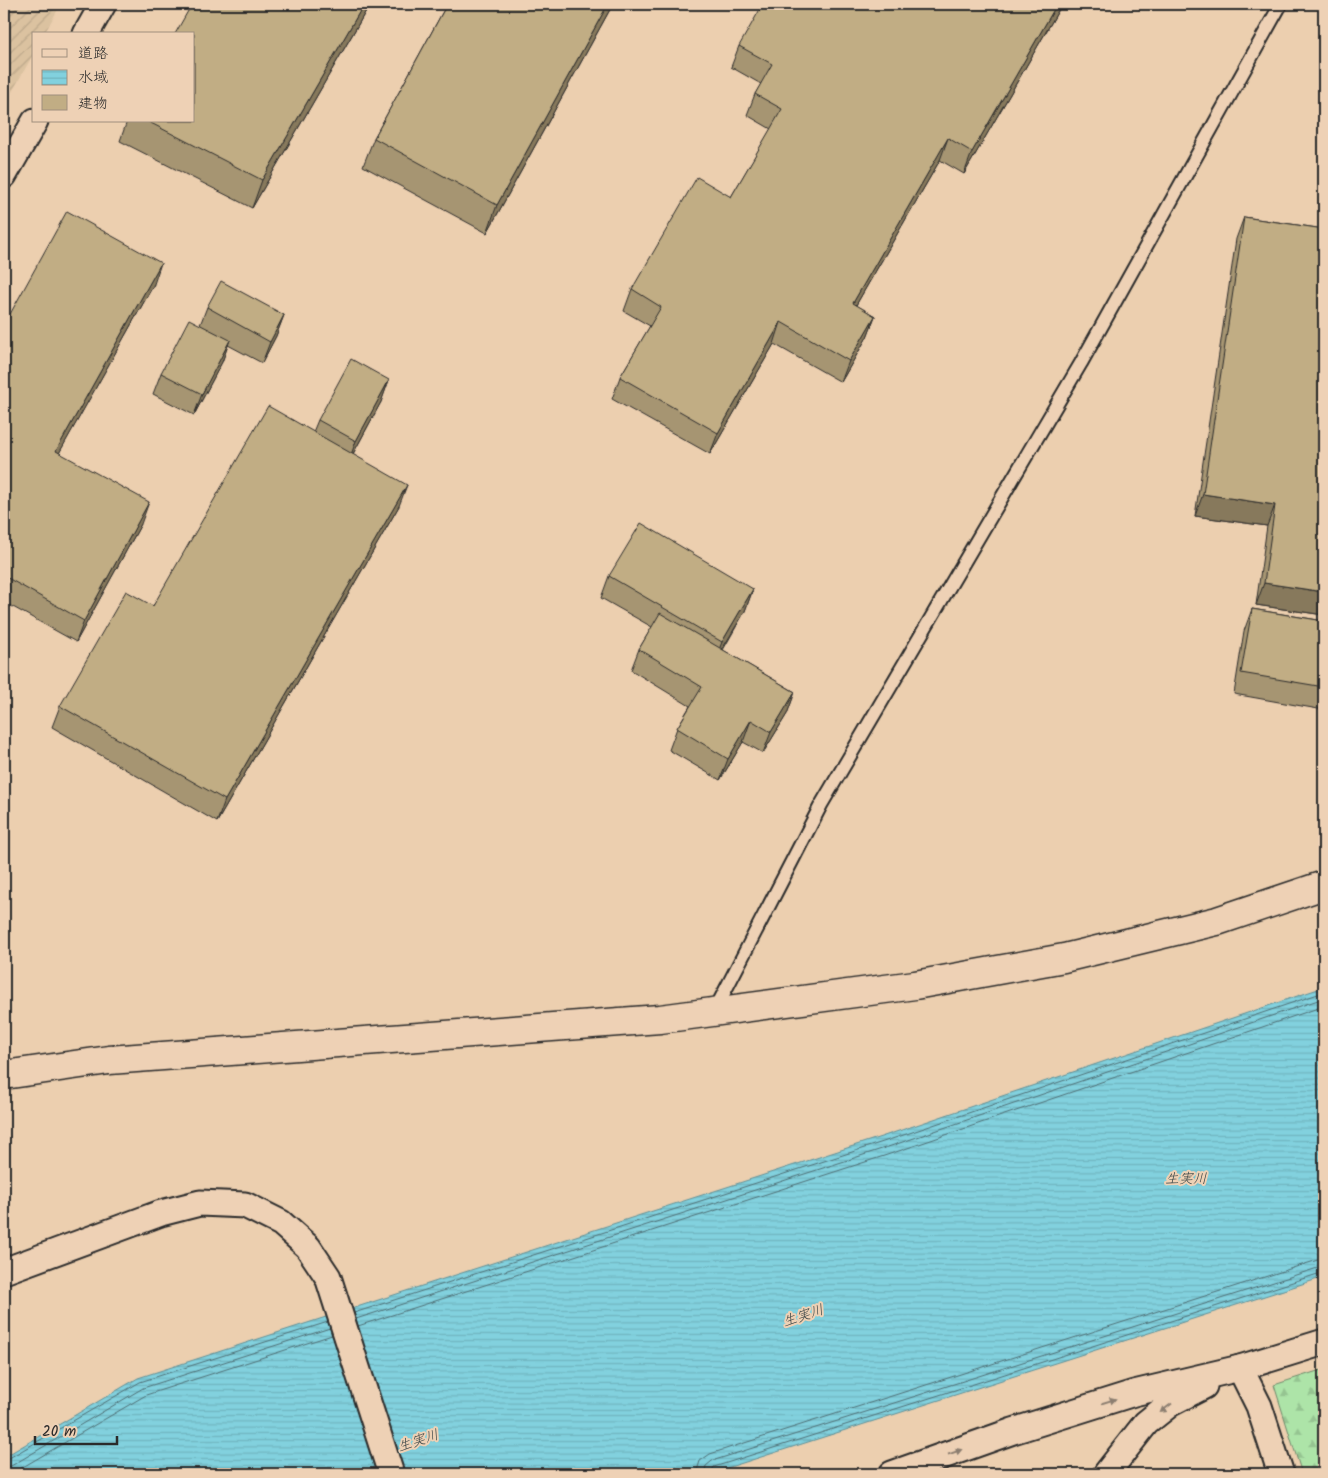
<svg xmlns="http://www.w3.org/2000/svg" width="1328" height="1478" viewBox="0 0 1328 1478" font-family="Kalam,'Klee One',sans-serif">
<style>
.industrial{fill:url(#industrial-furrows)}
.forest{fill:url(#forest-firs);stroke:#6c886a}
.water{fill:url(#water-rules);stroke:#5f8f96}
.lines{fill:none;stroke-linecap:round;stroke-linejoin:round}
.shore{stroke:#4e6d73;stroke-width:1}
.service-casing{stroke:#2b2b2b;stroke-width:16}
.minor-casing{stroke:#2b2b2b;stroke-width:29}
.tertiary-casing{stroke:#2b2b2b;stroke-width:31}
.service{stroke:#eed1b5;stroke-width:12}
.minor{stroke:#eed1b5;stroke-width:25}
.tertiary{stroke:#eed1b5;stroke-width:28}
.wall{fill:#a69572;stroke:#2b2b2b}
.shaded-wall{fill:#87795c;stroke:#2b2b2b}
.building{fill:#c1ad84;stroke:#2b2b2b}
.oneway{fill:#8c7e70}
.labels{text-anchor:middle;stroke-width:4;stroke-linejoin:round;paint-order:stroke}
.water-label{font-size:14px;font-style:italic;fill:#384446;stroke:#eed1b5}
</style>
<defs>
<pattern id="industrial-furrows" width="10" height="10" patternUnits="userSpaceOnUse" patternTransform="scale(1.25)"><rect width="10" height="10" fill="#dbc2a0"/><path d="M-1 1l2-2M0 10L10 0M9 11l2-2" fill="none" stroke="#bca78a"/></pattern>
<pattern id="forest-firs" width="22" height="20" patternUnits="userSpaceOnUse" patternTransform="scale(1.25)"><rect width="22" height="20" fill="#ade4a8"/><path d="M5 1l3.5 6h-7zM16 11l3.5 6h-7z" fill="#95c491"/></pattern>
<pattern id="water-rules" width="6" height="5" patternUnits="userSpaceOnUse" patternTransform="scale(1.25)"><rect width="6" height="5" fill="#82d1de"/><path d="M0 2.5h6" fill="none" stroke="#70b4bf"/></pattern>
</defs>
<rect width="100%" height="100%" fill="#eccfaf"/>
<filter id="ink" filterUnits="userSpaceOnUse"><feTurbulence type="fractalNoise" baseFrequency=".02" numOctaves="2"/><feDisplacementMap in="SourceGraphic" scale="10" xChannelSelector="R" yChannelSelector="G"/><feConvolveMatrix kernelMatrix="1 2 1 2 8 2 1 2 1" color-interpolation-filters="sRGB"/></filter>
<g filter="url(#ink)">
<polygon class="industrial" points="4,4 61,4 44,34 34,34 34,53 4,106"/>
<polygon class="forest" points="1324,1369 1324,1474 1302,1474 1274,1385"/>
<polygon class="water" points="1324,987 1324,1277 708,1474 4,1474 4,1457 138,1378 881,1137"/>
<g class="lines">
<g class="shore">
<polyline points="354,1313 883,1142 1324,992"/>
<polyline points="356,1319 885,1148 1324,998"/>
<polyline points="358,1326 887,1155 1324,1006"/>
<polyline points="4,1461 140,1382 328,1322"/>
<polyline points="4,1468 11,1466 143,1388 330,1328"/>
<polyline points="11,1474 146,1395 332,1335"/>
<polyline points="696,1474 700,1461 710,1454 1324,1258"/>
<polyline points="704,1474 706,1466 712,1461 1324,1266"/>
<polyline points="710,1474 714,1467 1324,1272"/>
</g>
<defs>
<polyline id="service" points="714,1012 821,805 1081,363 1281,4"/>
<g id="minor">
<polyline points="86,34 103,4"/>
<polyline points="4,175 35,121"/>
<polyline points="4,1271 161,1213 200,1203 245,1205 281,1223 308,1247 328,1277 391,1474"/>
<polyline points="1240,1368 1259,1406 1281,1474"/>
<polyline points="892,1474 1013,1431 1134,1393 1240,1368 1324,1342"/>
<polyline points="1106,1474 1146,1423 1171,1403 1204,1386"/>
</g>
<polyline id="tertiary" points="4,1075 109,1060 660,1019 915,985 1064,958 1217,921 1324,885"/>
</defs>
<use href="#service" class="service-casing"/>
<use href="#minor" class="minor-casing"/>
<use href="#tertiary" class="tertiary-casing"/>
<use href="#service" class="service"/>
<use href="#minor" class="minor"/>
<use href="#tertiary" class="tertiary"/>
</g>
<g class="wall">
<polygon points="370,4 252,208 120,141 127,121 194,121"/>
<polygon points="447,4 613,4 487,233 363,166 374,138"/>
<polygon points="1062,4 964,174 940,160 856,305 875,316 867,337 841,382 774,344 710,454 612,399 620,377 650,326 624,311 632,289 731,197 771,129 747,115 755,94 761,84 731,67 739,46"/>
<polygon points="1244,217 1324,229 1324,615 1256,605 1267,526 1195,516 1236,239"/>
<polygon points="154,284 59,453 141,524 76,642 4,602 4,325"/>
<polygon points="207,307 284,315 276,336 262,363 228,345 222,362 194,415 153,394 161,373 200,325"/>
<polygon points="389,380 381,402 353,454 399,506 217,822 52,727 60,706 313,432 318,420"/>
<polygon points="609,576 753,589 745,611 723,650 795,692 787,714 763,753 743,742 720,780 669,750 677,728 690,706 631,670 639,649 652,627 601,598"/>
<polygon points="1252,609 1324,621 1324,710 1234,694 1244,631"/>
</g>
<g class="shaded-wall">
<polygon points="364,4 370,4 252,208 262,180"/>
<polygon points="608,4 613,4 487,233 497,205"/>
<polygon points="1057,4 1062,4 964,174 972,152"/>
<polygon points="948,138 940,160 845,324 853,303"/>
<polygon points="161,263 154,284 48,473 56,451"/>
<polygon points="284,315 276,336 262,363 270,342"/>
<polygon points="875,316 867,337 841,382 849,361"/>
<polygon points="781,322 774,344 710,454 718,433"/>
<polygon points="230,340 222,362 194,415 202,394"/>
<polygon points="389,380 381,402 348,463 356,441"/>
<polygon points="407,485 399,506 217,822 225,800"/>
<polygon points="1203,494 1275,505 1267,526 1195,516"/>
<polygon points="149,502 141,524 76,642 84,621"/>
<polygon points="1264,583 1324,592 1324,615 1256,605"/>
<polygon points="753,589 745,611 714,663 722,642"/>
<polygon points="795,692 787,714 763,753 771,732"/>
<polygon points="751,720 743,742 720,780 728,759"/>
</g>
<g class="building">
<polygon points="192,4 364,4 262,180 147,121 194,121 194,34 175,34"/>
<polygon points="447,4 608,4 497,205 374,138"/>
<polygon points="763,4 1057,4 972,152 948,138 853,303 875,316 849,361 781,322 718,433 620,377 661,307 632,289 697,177 731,197 782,109 755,94 772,64 739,46"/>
<polygon points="67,211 161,263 56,451 149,502 84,621 4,576 4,325"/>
<polygon points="1244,217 1324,229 1324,592 1264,583 1275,505 1203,494"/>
<polygon points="221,281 284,315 270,342 207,307"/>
<polygon points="189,319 230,340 202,394 161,373"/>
<polygon points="351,359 389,380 356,441 318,420"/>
<polygon points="268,406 407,485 225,800 60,706 126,591 153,606"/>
<polygon points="641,523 753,589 722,642 609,576"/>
<polygon points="1252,609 1324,621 1324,687 1241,673"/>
<polygon points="660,613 795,692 771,732 751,720 728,759 677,728 702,687 639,649"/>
</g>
<defs><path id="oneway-solid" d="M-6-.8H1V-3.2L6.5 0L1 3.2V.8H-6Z" transform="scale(1.25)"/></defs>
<g class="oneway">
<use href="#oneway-solid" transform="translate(1109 1401) rotate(-17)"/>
<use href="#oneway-solid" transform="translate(1166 1408) rotate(143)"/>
<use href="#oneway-solid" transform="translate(955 1452) rotate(-20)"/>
</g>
</g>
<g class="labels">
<g class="water-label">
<text x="1186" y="1183">生実川</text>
<text transform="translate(803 1315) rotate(-18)" y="5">生実川</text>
<text transform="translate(418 1440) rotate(-18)" y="5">生実川</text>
</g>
</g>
<rect width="1328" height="1478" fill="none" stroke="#eed1b5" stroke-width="20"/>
<rect x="10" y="10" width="1308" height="1458" fill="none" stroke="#2b2b2b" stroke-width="2" filter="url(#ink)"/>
<rect x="32" y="32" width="162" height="90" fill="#eed1b5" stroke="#a08f7e"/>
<rect x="42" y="49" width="25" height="8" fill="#eed1b5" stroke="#a08f7e"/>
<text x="78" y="58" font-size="15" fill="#2b2b2b">道路</text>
<rect x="42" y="70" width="25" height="15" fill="url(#water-rules)" stroke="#a08f7e"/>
<text x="78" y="82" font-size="15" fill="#2b2b2b">水域</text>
<rect x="42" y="95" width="25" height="15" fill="#c1ad84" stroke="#a08f7e"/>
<text x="78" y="108" font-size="15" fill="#2b2b2b">建物</text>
<path d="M35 1436v8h82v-8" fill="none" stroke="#2b2b2b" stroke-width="2.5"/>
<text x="42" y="1436" font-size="15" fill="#2b2b2b" stroke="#eed1b5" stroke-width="4" paint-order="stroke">20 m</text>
</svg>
